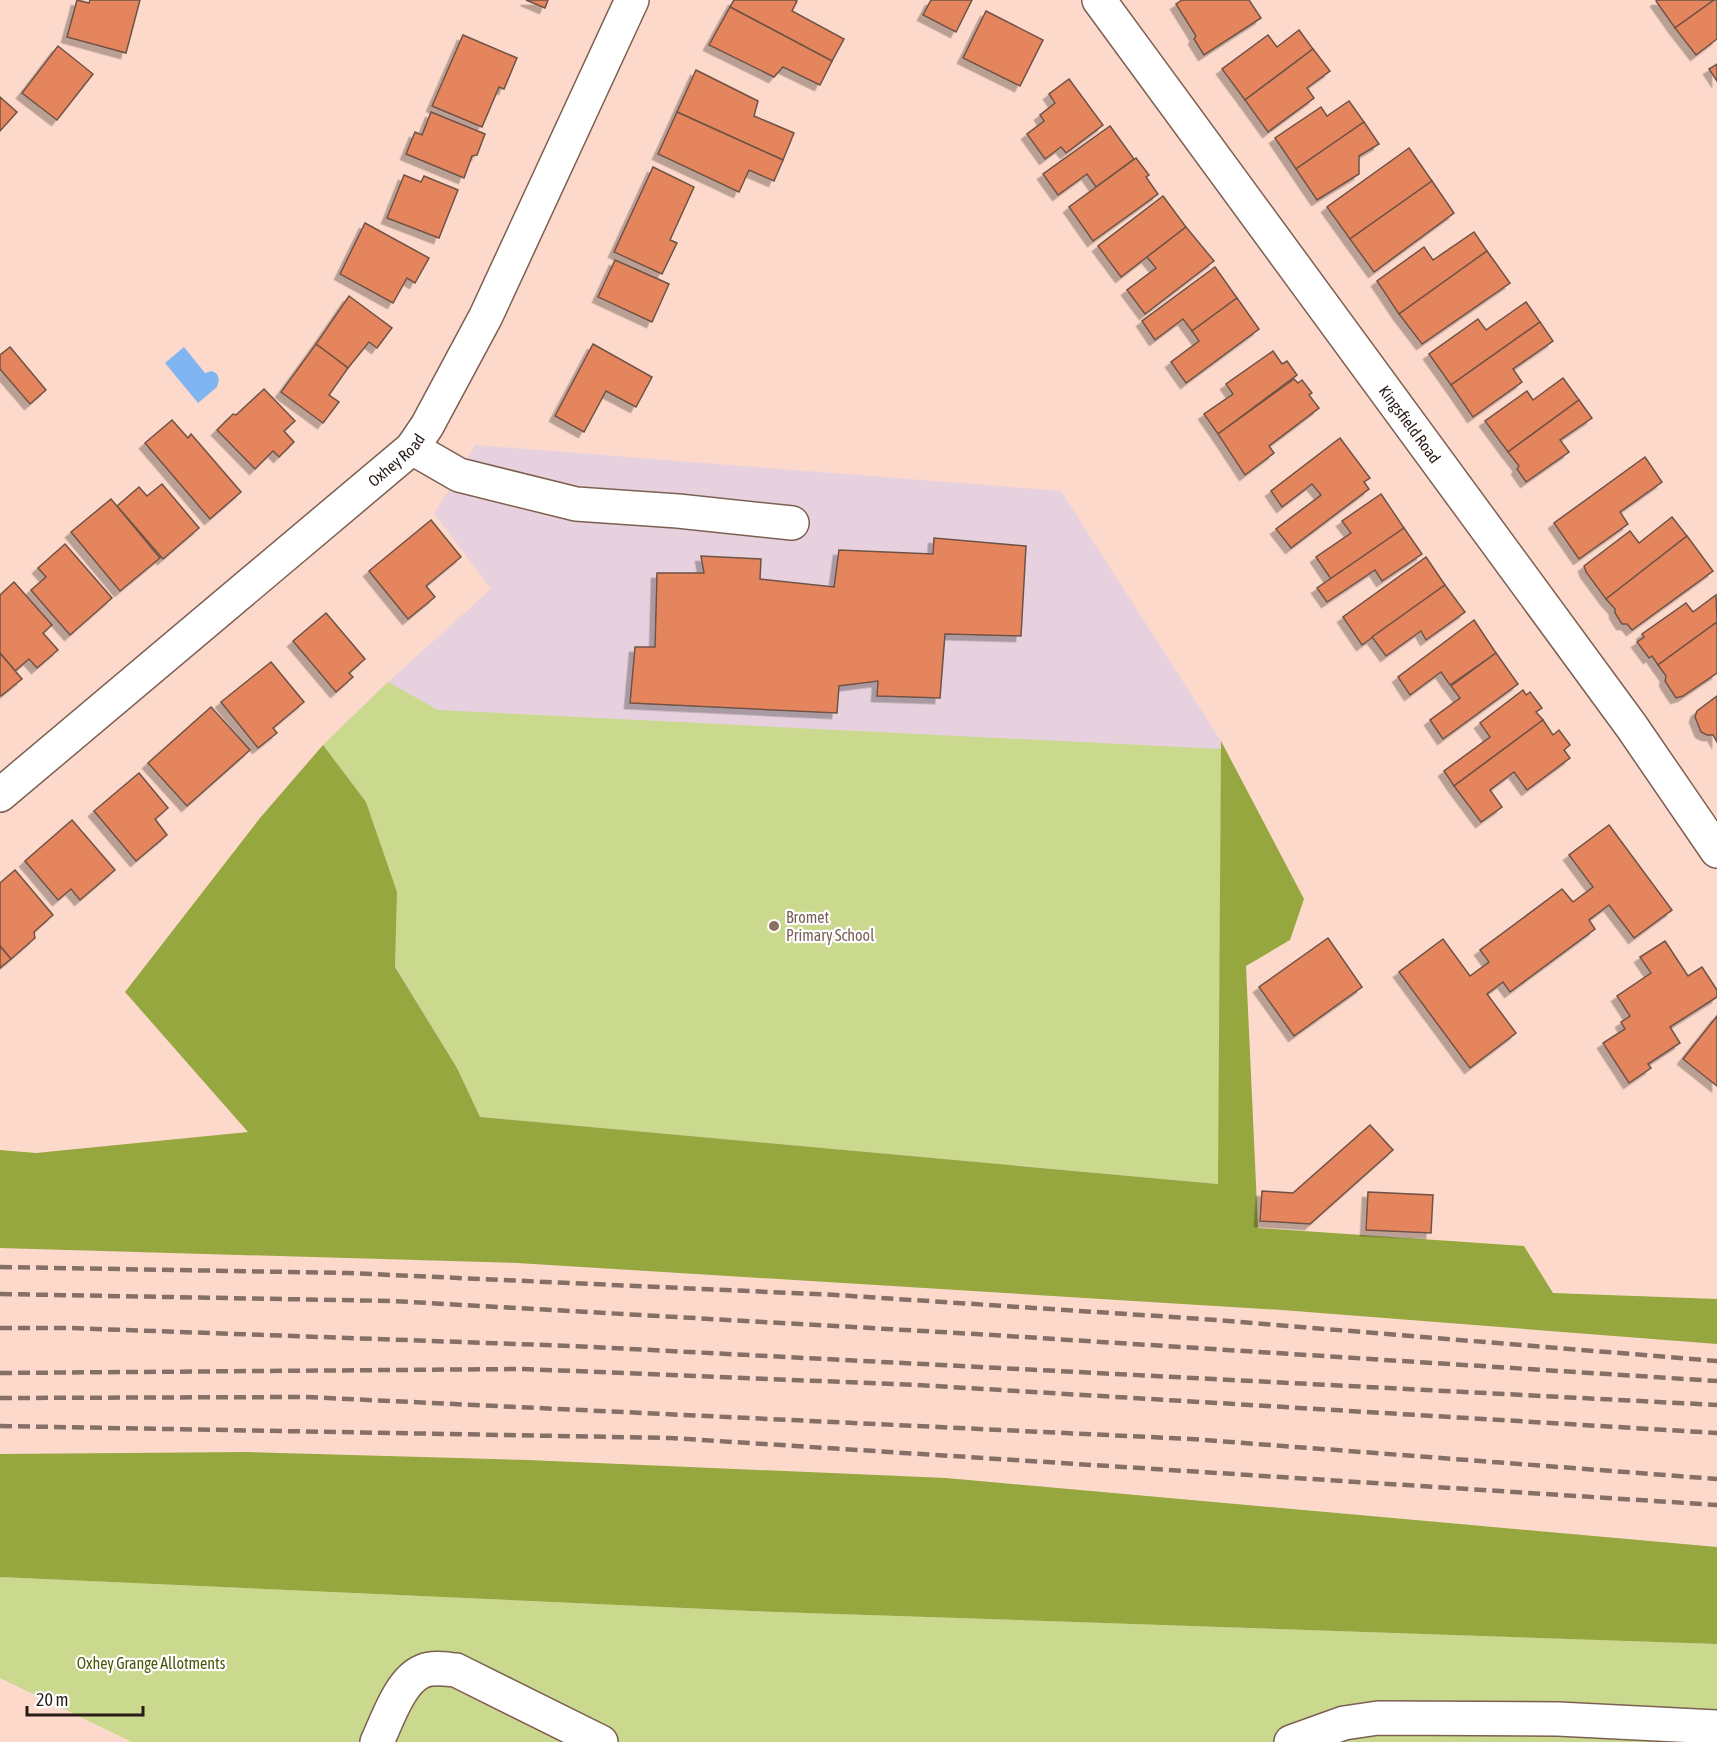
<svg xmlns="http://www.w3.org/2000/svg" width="1717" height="1742" viewBox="0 0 1717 1742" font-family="'Asap Condensed',sans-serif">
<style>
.education{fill:#e7d1de}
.green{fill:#cad98e}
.forest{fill:#96a73f}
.water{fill:#80b5f1}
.building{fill:#e5855d;stroke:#6f5246;stroke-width:1.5;filter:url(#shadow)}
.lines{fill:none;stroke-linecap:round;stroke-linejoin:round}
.minor-casing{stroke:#7d5f52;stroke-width:36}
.minor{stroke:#fff;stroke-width:33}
.rail{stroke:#866f66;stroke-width:4.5;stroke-dasharray:12 6;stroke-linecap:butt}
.education-dot{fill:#8d6e63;stroke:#fff;stroke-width:2}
.labels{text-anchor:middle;stroke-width:4.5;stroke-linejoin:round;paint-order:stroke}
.street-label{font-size:16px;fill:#291c17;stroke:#fff}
.education-label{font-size:16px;fill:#785e54;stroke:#fff;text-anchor:start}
.park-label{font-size:16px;fill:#4d5709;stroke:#fff}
</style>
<defs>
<filter id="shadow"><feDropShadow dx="-5.5" dy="5.5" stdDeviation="0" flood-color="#0004"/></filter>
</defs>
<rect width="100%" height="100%" fill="#fdd9cb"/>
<polygon class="education" points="475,445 1061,491 1221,741 1219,1184 334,1104 323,745 388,682 491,589 434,513 459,475"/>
<g class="green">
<polygon points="388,682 438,710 1221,749 1219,1184 480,1117 457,1068 395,966 397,892 366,802 323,745"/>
<polygon points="0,1577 751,1611 1717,1644 1717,1742 132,1742 0,1678"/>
</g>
<g class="forest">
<polygon points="1221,741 1304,899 1290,940 1246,966 1258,1228 1524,1246 1553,1293 1717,1299 1717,1344 1282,1310 517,1263 0,1248 0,1150 36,1153 248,1132 125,992 260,818 323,745 366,802 397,892 395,967 457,1068 480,1117 1218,1184"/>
<polygon points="246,1452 528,1460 946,1478 1717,1547 1717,1644 751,1611 0,1577 0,1454"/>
</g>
<polygon class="water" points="184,347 205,373 212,371 217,374 219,380 217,387 198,403 165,363"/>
<g class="building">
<polygon points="77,0 89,3 90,0 140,0 126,53 67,37"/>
<polygon points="526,0 548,0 545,8"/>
<polygon points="734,0 795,0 797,1 792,11 844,39 832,61 730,7"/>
<polygon points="931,0 972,0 956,32 923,15"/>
<polygon points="1182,0 1249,0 1261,18 1204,55 1194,39 1196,36 1176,4"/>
<polygon points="1658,0 1714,0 1675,28 1656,1"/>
<polygon points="1714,0 1717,0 1717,39 1696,55 1675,28"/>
<polygon points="730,7 832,61 820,85 783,67 774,77 709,45"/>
<polygon points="986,11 1043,40 1020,86 963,58"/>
<polygon points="1299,30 1313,49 1245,100 1222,69 1268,35 1277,47"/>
<polygon points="463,35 517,58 504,89 499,87 482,127 432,106"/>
<polygon points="58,46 93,74 57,120 22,93"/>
<polygon points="1313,49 1330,71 1307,88 1314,98 1268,132 1245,100"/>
<polygon points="1717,64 1717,81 1709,69"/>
<polygon points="696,70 758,101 754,116 794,133 783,160 677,112"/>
<polygon points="1069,79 1103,125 1066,153 1061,147 1045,159 1027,134 1044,121 1040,115 1055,103 1049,94"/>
<polygon points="0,97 17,112 0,131"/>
<polygon points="1349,101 1364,122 1296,169 1275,138 1321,107 1327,116"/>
<polygon points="431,112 485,134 477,155 472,156 464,178 406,154 415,132 422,135"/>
<polygon points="677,112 783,160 774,181 749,170 739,192 658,154"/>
<polygon points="1364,122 1379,144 1359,156 1359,174 1317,200 1296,169"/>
<polygon points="1110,126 1134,159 1096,187 1087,174 1058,195 1043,174"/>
<polygon points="1409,148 1432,181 1350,239 1327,207"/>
<polygon points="1136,158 1149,175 1146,177 1158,194 1093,241 1069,207"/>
<polygon points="653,167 694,187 670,240 677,243 662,274 614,252"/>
<polygon points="404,175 421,182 424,176 458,190 439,238 387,218"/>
<polygon points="1432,181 1454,213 1374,272 1350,239"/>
<polygon points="1163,196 1186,227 1121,277 1098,246"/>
<polygon points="365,223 429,258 415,283 407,278 393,303 340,274"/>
<polygon points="1186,227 1214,261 1145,314 1127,290 1156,268 1147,257"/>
<polygon points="1474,232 1487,251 1399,314 1377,281 1424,247 1433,260"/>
<polygon points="1487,251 1510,283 1422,344 1399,314"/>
<polygon points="615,260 669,284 652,322 598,297"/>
<polygon points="1215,267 1237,298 1192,331 1183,319 1155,340 1142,321"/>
<polygon points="349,296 392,328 377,348 369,342 348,368 316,344"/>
<polygon points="1237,298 1259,329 1186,383 1171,362 1199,341 1192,331"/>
<polygon points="1526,302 1540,322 1451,385 1429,354 1478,319 1486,330"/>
<polygon points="1540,322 1553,341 1513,369 1522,382 1473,417 1451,385"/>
<polygon points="316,344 348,368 329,395 339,402 323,423 281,392"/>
<polygon points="593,344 652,377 636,407 606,391 584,432 555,416"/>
<polygon points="10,347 46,390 30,404 0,369 0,355"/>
<polygon points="1273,351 1282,364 1287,361 1297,375 1218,434 1204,414 1233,394 1226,384"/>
<polygon points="1563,378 1579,400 1508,452 1485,421 1527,391 1533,400"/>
<polygon points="1294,379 1298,383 1302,380 1312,393 1309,395 1319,408 1269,446 1274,453 1245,475 1218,434"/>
<polygon points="264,389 295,421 284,431 294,442 279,457 273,451 255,469 217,430 233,414 236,415"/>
<polygon points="1579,400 1592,418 1560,440 1569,452 1526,482 1517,469 1519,466 1508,452"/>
<polygon points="172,420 188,438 191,434 241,492 210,519 145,443"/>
<polygon points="1340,438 1370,478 1364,482 1369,489 1291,548 1276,529 1321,495 1312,484 1282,507 1271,491"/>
<polygon points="1645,457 1662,482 1620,512 1628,524 1579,559 1554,523"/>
<polygon points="162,484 199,528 163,559 117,506 139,487 147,496"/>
<polygon points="1381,494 1404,528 1331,579 1316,557 1351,533 1342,521"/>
<polygon points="111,499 160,558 120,591 71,532"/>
<polygon points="1672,517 1687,536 1606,599 1586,572 1584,566 1630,531 1639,543"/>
<polygon points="431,520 461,557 426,586 435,597 408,619 369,571"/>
<polygon points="1404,528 1422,554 1382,581 1375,570 1327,602 1317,588"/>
<polygon points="1687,536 1713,571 1632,630 1627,624 1622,624 1615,613 1615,609 1606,599"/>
<polygon points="934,538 1026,546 1021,636 945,634 940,698 877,696 878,681 839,686 837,713 630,703 635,647 655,647 657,573 704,573 701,556 761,559 760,579 834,587 839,550 933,554"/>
<polygon points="65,544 112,598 70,635 31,590 46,577 38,568"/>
<polygon points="1426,557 1445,585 1362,645 1343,617"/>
<polygon points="14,582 52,625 43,633 58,650 37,668 29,659 15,671 0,653 0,595"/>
<polygon points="1445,585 1465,612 1426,640 1421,631 1386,656 1372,637"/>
<polygon points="1716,595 1717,622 1658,665 1652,656 1649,658 1637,642 1644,637 1642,634 1686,603 1693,612"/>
<polygon points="326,613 365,659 349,673 353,677 336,692 293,641"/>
<polygon points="1474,620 1496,653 1450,685 1441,672 1410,695 1398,677"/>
<polygon points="1717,622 1717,673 1683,696 1676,698 1665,681 1666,676 1658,665"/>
<polygon points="0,653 22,679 1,696 0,695"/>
<polygon points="1496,653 1518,684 1443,739 1430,720 1460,698 1451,686"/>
<polygon points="271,662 304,702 273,728 277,733 258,748 221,702"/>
<polygon points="1523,690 1526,695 1530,692 1542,708 1536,712 1543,720 1454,786 1444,771 1490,737 1480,723"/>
<polygon points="1717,696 1717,742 1713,735 1707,735 1701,732 1695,717 1697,711"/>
<polygon points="211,707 250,750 187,806 148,763"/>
<polygon points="1543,720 1553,735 1559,730 1570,745 1564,750 1570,758 1527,790 1514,772 1490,790 1502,807 1481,822 1454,786"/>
<polygon points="139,773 168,808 155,819 167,835 136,861 94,811"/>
<polygon points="72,820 115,870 80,900 71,889 58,900 25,861"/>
<polygon points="1609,825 1672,910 1634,938 1609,905 1589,920 1595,929 1510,992 1503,982 1487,994 1516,1033 1470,1068 1399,972 1443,939 1470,976 1489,962 1480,950 1562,889 1573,902 1593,887 1569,855"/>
<polygon points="15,870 53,915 34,932 35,938 11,959 0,946 0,883"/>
<polygon points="1328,938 1362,987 1294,1036 1259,987"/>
<polygon points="1665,941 1688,976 1702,967 1717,990 1717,997 1670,1027 1680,1043 1648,1064 1651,1068 1629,1083 1603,1043 1625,1029 1621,1022 1630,1016 1617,996 1651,973 1640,957"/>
<polygon points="0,946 11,959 0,968"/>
<polygon points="1717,1016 1717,1086 1683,1059"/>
<polygon points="1370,1125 1393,1150 1310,1224 1260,1221 1262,1191 1293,1193"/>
<polygon points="1368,1192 1433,1195 1431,1233 1366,1230"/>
</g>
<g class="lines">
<defs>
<g id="minor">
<path id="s1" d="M1099 0 1632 727 1717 851"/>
<polyline points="412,448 459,475 576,504 678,511 792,523"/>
<path id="s2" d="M0 795 412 448 427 426 486 316 632 0"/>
<path d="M377 1742C387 1721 400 1680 423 1671 433 1667 445 1669 456 1670L601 1742"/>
<polyline points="1291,1742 1344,1723 1378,1718 1558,1719 1717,1727"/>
</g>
</defs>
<use href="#minor" class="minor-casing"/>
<use href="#minor" class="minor"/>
<g class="rail">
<polyline points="0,1267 348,1273 836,1295 1203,1319 1717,1361"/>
<polyline points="0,1294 393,1301 976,1334 1717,1381"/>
<polyline points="0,1328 69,1328 573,1346 1717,1405"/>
<polyline points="0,1373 524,1369 917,1385 1717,1433"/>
<polyline points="0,1398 306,1397 1191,1439 1717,1479"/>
<polyline points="0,1426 671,1438 1717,1505"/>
</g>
</g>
<circle class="education-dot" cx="774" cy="926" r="6"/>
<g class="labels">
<g class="street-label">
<text dy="6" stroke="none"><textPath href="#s1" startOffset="526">Kingsfield Road</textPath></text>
<text dy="6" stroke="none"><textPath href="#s2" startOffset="519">Oxhey Road</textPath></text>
</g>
<g class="education-label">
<text x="786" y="923">Bromet<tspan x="786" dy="18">Primary School</tspan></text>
</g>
<g class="park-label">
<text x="151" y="1669">Oxhey Grange Allotments</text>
</g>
</g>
<path d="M27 1706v9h116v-9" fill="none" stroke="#291c17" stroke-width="3"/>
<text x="36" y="1706" font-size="18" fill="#291c17" stroke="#ffffff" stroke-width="4.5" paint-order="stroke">20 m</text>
</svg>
